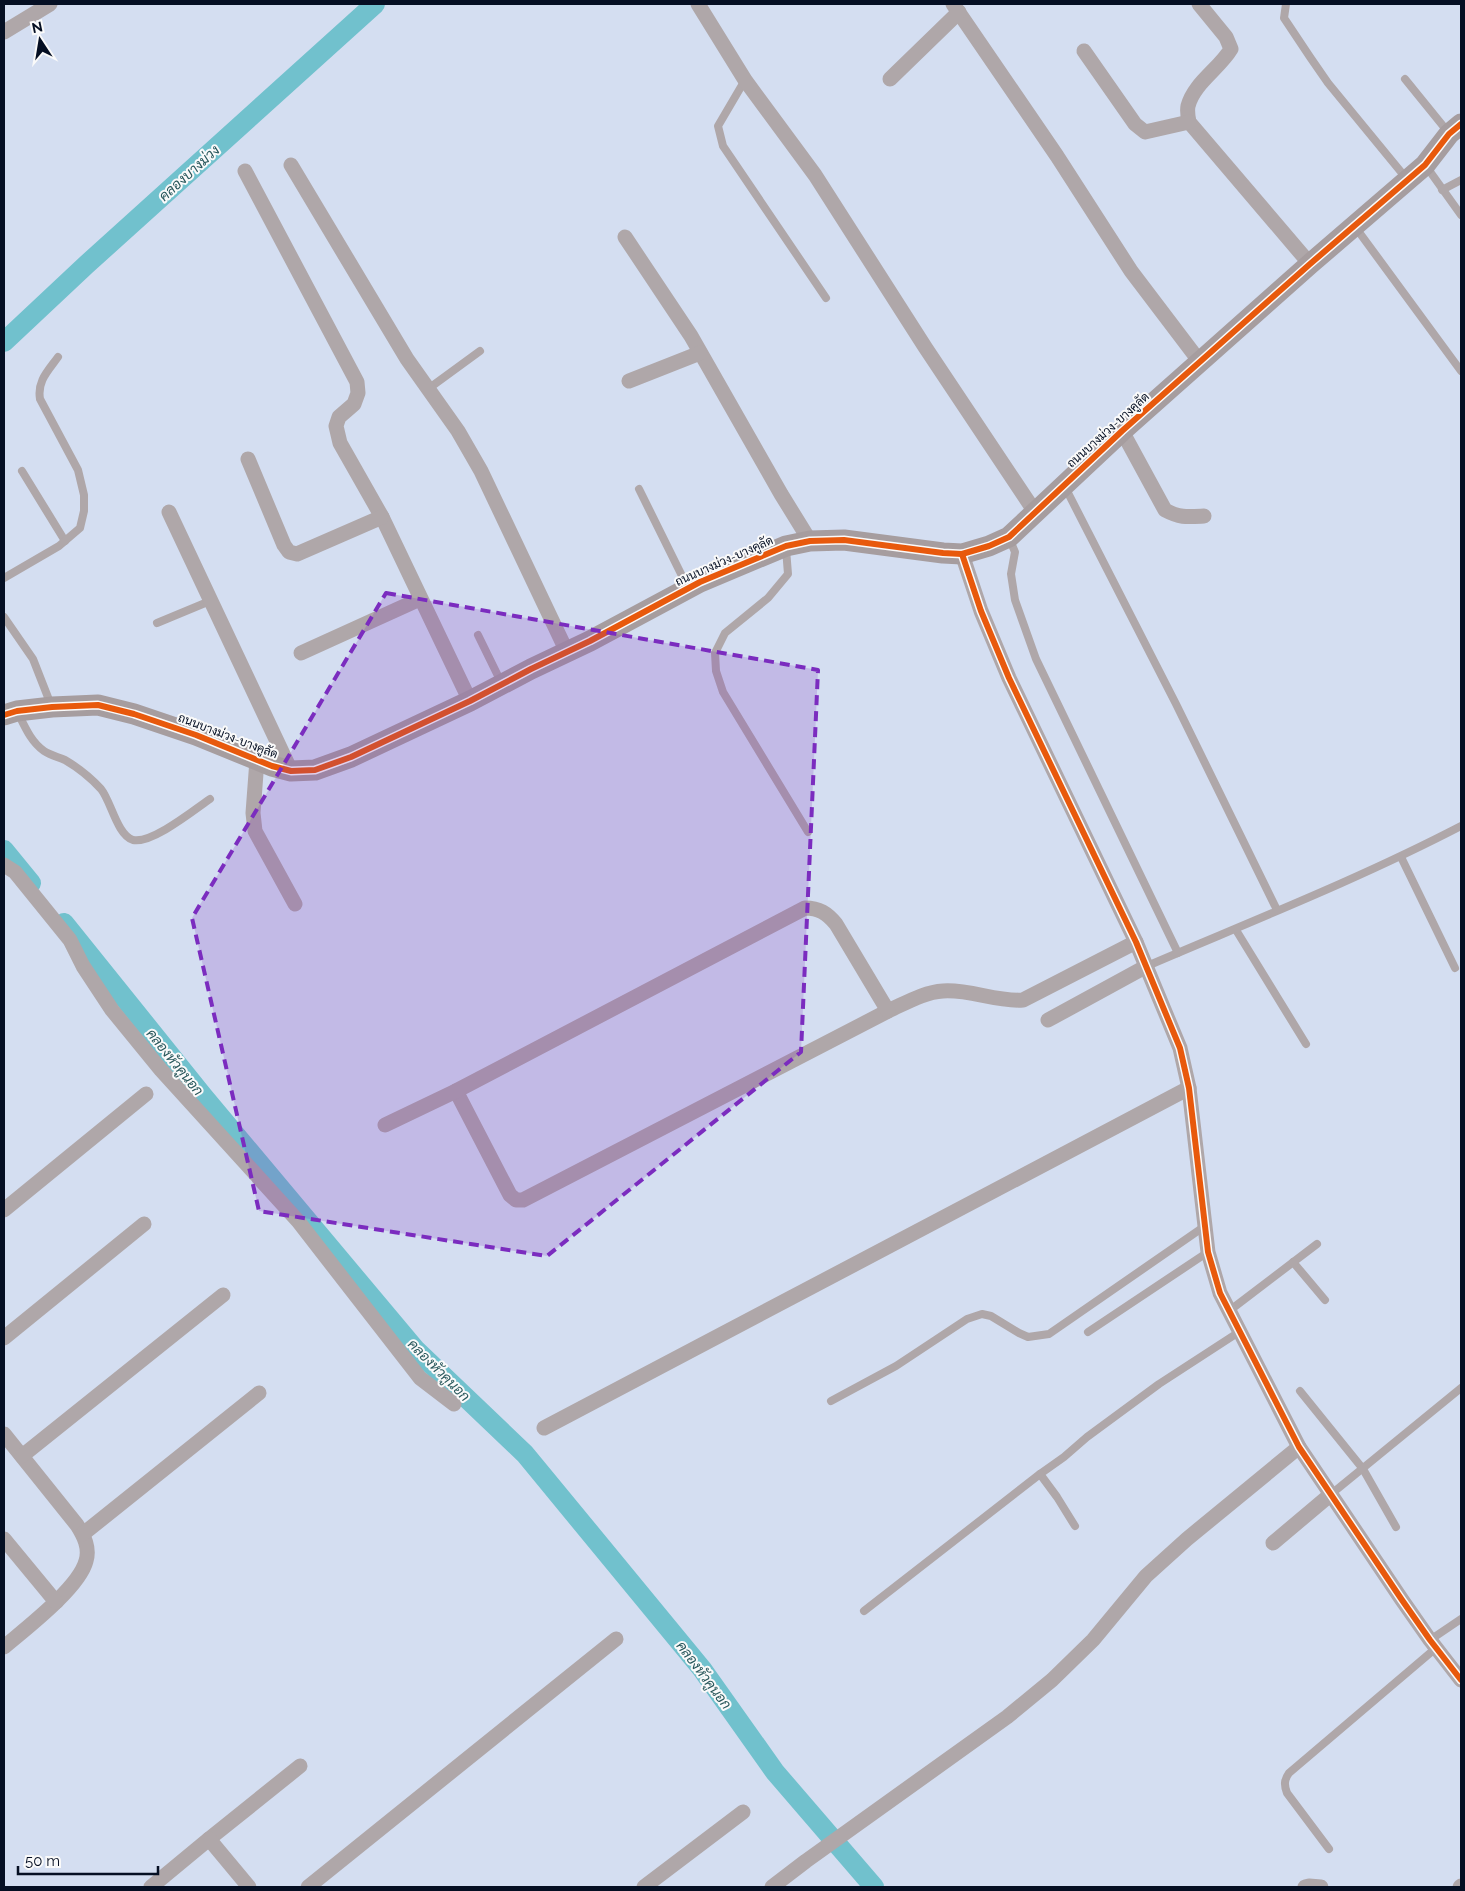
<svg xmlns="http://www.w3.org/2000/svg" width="1465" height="1891" viewBox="0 0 1465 1891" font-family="Raleway,Sarabun,sans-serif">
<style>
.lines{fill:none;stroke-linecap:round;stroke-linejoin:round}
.canal{stroke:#71c1cd;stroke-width:20}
.lane{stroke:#afa7a9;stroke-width:8}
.street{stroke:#afa7a9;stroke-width:15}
.secondary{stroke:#a69d9f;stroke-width:21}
.cycleway-casing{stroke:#fafafa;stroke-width:9}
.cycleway{stroke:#e8590c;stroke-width:6}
.marked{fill:#7b2cbf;fill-opacity:0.2;stroke:#7b2cbf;stroke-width:4;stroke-dasharray:10 6;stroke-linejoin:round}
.labels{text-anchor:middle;stroke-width:4;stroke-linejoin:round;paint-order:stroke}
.street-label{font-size:12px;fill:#050f23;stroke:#fafafa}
.water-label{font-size:14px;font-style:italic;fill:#28575b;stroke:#fafafa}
</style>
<rect width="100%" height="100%" fill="#d4def1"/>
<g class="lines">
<g class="canal">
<polyline points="4,342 86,265 375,4"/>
<polyline points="4,850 31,883"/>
<polyline points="64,923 203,1096 415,1349 525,1454 702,1669 775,1772 874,1887"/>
</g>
<g class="lane">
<polyline points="1286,4 1284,18 1310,57 1328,83 1406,178"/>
<polyline points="1405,79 1448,132"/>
<polyline points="745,80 718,126 723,146 826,298"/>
<polyline points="1426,166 1461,215"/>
<polyline points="1442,190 1461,180"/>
<polyline points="1356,228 1461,371"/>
<polyline points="428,389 480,351"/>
<polyline points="22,471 65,541"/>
<polyline points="1065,487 1176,704 1277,910"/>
<polyline points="639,489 688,588"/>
<polyline points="1009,538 1015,552 1011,574 1015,600 1036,659 1178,953"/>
<polyline points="786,549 788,574 768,598 725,633 715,653 716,671 723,692 808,832"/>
<path d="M4 578 59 546 80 528 84 511V495L78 470 40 399C37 381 48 371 58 357"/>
<polyline points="4,617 33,659 51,705"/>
<polyline points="157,623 210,601"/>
<polyline points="478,635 501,682"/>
<path d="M18 713C25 727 31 742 44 751 50 755 58 757 65 760 77 767 91 778 101 789 111 801 117 835 133 840 152 844 194 810 210 799"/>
<polyline points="1401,857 1455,968"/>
<polyline points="1236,930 1306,1044"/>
<path d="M1147 966C1252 921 1359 879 1461 826"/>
<polyline points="1293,1262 1325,1300"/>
<polyline points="1229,1311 1317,1244"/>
<polyline points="1088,1332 1208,1252"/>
<polyline points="1300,1391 1363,1469 1396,1527"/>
<polyline points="831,1401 896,1366 967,1319 982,1314 991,1316 1019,1333 1028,1337 1049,1334 1205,1226"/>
<polyline points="1330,1495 1461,1388"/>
<polyline points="1075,1526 1057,1497 1040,1474 1064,1457 1087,1437 1159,1384 1239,1332"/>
<polyline points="864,1611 1040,1474"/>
<polyline points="1430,1640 1461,1619"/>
<path d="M1329 1849 1287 1793C1284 1785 1284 1780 1289 1773L1436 1648"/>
</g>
<g class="street">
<polyline points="698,4 745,80 815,175 925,347 1035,512"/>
<polyline points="953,4 1057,156 1131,271 1200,362"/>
<path d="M1199 4 1226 37 1231 49C1219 69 1194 83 1188 106 1187 111 1188 117 1189 122L1310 264"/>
<polyline points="4,32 50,4"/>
<polyline points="1084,51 1135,124 1145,132 1189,122"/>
<polyline points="890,79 959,12"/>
<polyline points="291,165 407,359 458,431 481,471 567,652"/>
<polyline points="245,171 357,382 358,393 354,404 339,417 336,426 340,443 382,517 470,701"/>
<polyline points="625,237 691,336 781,494 810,541"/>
<polyline points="629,381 700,353"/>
<path d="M1122 431 1165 510C1180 518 1187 517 1204 516"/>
<polyline points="248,459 284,545 289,552 297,554 382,517"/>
<polyline points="169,512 291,771"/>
<polyline points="962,554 981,611 1009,678 1136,942 1180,1048 1189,1088 1208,1252 1220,1293 1299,1447 1402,1600 1430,1640 1461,1680"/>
<polyline points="301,653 420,599"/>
<polyline points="257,760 253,813 255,831 295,904"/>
<polyline points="4,865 15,872 70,940 83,966 112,1010 161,1070 298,1221 420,1378 454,1404"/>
<polyline points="1048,1020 1147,966"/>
<path d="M456 1091 510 1195 516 1200H523L888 1011C906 1003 924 992 943 991 970 989 996 1002 1023 1000L1136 942"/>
<path d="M385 1125 456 1091 805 908C819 908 827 913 836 924L888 1011"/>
<polyline points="4,1210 146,1094"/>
<polyline points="4,1338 144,1224"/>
<polyline points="544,1428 1189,1088"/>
<path d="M4 1434 77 1525C84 1536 90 1548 86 1561 79 1588 25 1629 4 1647"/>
<polyline points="22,1456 223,1295"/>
<polyline points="83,1534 259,1393"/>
<polyline points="4,1539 56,1602"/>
<polyline points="1273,1543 1330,1495"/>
<polyline points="209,1839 300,1766"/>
<polyline points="151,1887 209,1839 249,1887"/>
<polyline points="308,1887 616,1639"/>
<polyline points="644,1887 743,1812"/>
<polyline points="772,1887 806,1861 1007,1717 1052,1680 1093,1640 1146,1576 1187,1539 1299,1447"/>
<polyline points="1305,1887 1309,1886 1321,1887"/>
<polyline points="1460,1887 1461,1886"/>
</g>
<polyline class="secondary" points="4,715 17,711 52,707 98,705 134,714 196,735 272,766 291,771 315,770 351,757 470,701 531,669 590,641 700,582 786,546 810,541 844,540 943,553 962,554 989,546 1009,537 1122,431 1310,264 1425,165 1449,134 1461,124"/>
<defs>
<g id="cycleway">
<polyline points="962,554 981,611 1009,678 1136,942 1180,1048 1189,1088 1208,1252 1220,1293 1299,1447 1402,1600 1430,1640 1461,1680"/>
<polyline points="4,715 17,711 52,707 98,705 134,714 196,735 272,766 291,771 315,770 351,757 470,701 531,669 590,641 700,582 786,546 810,541 844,540 943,553 962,554 989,546 1009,537 1122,431 1310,264 1425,165 1449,134 1461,124"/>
</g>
</defs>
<use href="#cycleway" class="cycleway-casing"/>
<use href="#cycleway" class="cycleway"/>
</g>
<path class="marked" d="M386 593 818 670 801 1052 547 1256 259 1211 192 918Z"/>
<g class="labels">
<g class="street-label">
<text transform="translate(1108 430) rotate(-42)" y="4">ถนนบางม่วง-บางคูลัด</text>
<text transform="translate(724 561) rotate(-24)" y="4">ถนนบางม่วง-บางคูลัด</text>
<text transform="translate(228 736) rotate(21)" y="4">ถนนบางม่วง-บางคูลัด</text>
</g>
<g class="water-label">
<text transform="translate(189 173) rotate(-42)" y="5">คลองบางม่วง</text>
<text transform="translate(175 1062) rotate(51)" y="5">คลองหัวคูนอก</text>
<text transform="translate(439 1370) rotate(45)" y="5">คลองหัวคูนอก</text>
<text transform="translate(704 1675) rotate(53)" y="5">คลองหัวคูนอก</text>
</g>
</g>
<rect width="1465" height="1891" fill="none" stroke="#050f23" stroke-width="10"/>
<g transform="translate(40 40) rotate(348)" stroke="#fafafa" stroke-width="4" paint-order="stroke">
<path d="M0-4L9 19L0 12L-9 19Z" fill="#050f23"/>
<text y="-8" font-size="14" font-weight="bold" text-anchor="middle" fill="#050f23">N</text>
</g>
<path d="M18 1866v8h140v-8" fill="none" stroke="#050f23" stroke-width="2.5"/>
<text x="25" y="1866" font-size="15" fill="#050f23" stroke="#fafafa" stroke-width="4" paint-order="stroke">50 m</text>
</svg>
